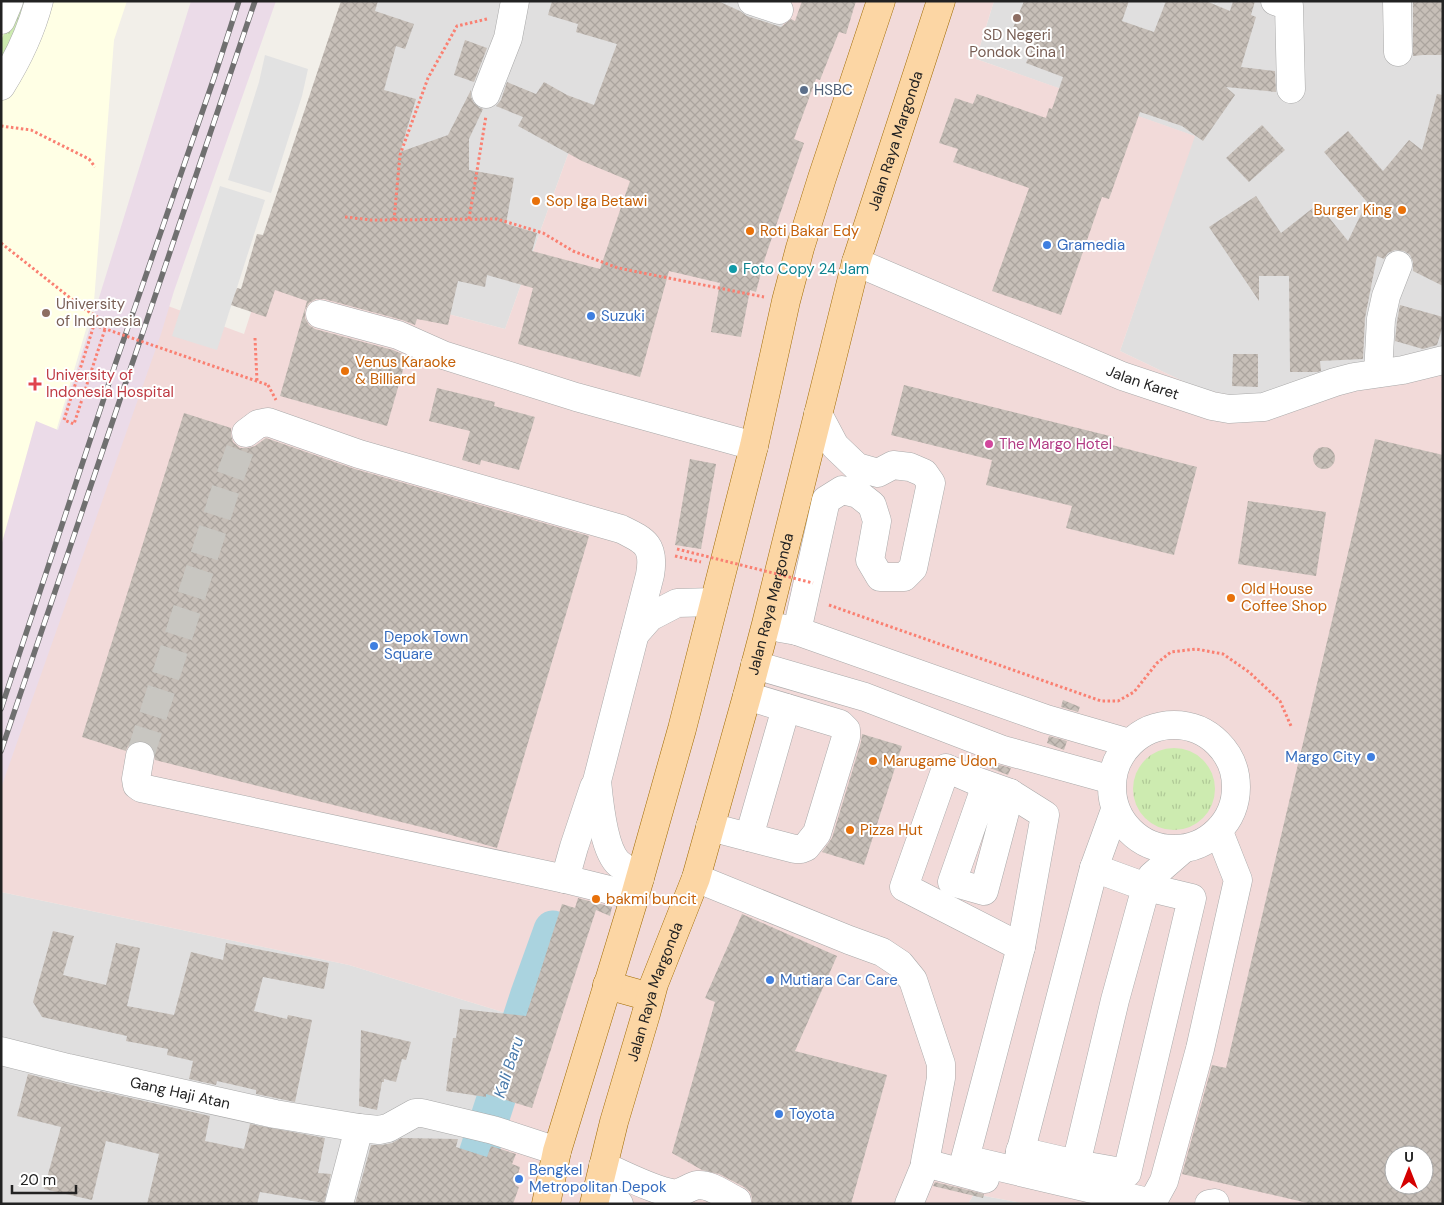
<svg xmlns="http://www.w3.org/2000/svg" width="1444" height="1205" viewBox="0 0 1444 1205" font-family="'DM Sans',sans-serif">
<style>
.residential{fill:#e0dfdf}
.commercial{fill:#f2dad9;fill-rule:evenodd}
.education{fill:#ffffe5}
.railway{fill:#ebdbe8}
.grass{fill:url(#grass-tufts)}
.parking{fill:#e2e2e2}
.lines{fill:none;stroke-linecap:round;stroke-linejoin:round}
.river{stroke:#aad3df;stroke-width:39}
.building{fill:url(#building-cross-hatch);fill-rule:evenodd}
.minor-tunnel{stroke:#c8c6c1;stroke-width:28;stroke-dasharray:28 14;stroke-linecap:butt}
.minor-casing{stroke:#a9a9a9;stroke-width:29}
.major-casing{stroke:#a06b00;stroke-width:29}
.path{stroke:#fa8072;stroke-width:3;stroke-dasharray:2.5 2.5;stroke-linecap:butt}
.minor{stroke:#fff;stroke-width:28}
.major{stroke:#fcd6a4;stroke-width:28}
.rail-casing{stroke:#707070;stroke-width:5.5}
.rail{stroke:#fff;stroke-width:4;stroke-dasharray:11;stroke-linecap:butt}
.path-bridge{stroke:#fa8072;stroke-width:3;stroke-dasharray:2.5 2.5;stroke-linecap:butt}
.education-dot{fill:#8d6e63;stroke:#fff;stroke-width:2}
.service-dot{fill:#5c6f8a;stroke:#fff;stroke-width:2}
.food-dot{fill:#e8710a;stroke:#fff;stroke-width:2}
.shop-dot{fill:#3f7fe0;stroke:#fff;stroke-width:2}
.culture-dot{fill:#0f9aa8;stroke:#fff;stroke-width:2}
.health-dot{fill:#e0444e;stroke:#fff;stroke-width:2}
.hotel-dot{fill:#d1479c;stroke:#fff;stroke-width:2}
.labels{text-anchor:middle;stroke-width:4;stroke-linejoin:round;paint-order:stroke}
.education-label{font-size:15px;fill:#785e54;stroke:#fff}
.service-label{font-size:15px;fill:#4e5e75;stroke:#fff;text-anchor:start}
.street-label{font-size:15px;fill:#222;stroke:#fff}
.food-label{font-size:15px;fill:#c56008;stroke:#fff;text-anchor:start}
.shop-label{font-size:15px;fill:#366cbe;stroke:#fff;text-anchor:start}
.culture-label{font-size:15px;fill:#0d838f;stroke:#fff;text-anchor:start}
.health-label{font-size:15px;fill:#be3a42;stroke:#fff;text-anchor:start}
.hotel-label{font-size:15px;fill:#b23c85;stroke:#fff;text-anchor:start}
.water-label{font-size:16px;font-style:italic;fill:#4a7aab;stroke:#fff}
</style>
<defs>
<pattern id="grass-tufts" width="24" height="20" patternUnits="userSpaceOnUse" patternTransform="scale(1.25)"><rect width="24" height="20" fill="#cdebb0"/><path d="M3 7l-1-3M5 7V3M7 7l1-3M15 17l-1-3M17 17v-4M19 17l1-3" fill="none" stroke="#b0c997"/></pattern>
<pattern id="building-cross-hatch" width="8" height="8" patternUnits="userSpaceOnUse" patternTransform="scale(1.25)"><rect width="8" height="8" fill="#c7bfb8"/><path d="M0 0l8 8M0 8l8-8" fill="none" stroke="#aba49e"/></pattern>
</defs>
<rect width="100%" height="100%" fill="#f2efe9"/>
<g class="residential">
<polygon points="358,1 790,1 731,197 571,146 505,329 266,266"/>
<polygon points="994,1 1443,1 1443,375 1363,389 1286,407 1197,388 1120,351 1194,136 976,59"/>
<polygon points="1,892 349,965 529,1020 464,1204 1,1204"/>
<polygon points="974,1194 1028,1204 968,1204"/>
</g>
<path class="commercial" d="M790 1H994L976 59 1195 136 1120 351 1197 388 1286 407 1363 389 1443 375V1204H1028L974 1194 968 1204H464L529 1020 349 965 1 892V775L149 299 244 334 266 266 505 329 571 146 731 197ZM1394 1155H1424V1185H1394Z"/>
<polygon class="education" points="1,1 127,1 114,40 94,302 1,619"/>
<polygon class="railway" points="191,1 276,1 174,291 161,334 1,788 1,546 36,421 58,430"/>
<g class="grass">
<polygon points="17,1 32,1 1,71 1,40 12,18"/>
<circle cx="1174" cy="789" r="41"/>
</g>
<g class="parking">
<polygon points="265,55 308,69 302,96 271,193 228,180 259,82"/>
<polygon points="220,186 265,200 217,350 172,336"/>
</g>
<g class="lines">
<polyline class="river" points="462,1204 530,994 553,930"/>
</g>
<g class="building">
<polygon points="341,1 378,1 375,11 414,24 405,49 396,46 384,90 416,99 400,152 448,135 471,90 471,97 474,103 480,108 483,109 469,139 469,170 514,178 506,224 537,233 532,251 600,269 630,181 582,161 518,126 523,117 496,106 501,100 507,82 536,94 544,82 567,95 594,105 617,44 576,32 578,24 548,15 552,1 718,1 740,11 747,16 781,27 791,19 795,21 802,1 856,1 846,34 839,32 820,80 816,79 794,139 804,143 779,217 765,258 756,292 750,290 741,337 711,332 720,283 669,271 640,377 518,344 533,288 487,275 485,287 458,281 448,325 417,319 415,325 402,320 324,299 316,299 309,303 305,310 305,318 309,325 315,329 393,350 407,356 387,426 280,396 307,301 275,290 266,317 231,305 237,288 241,289 257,234 263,235"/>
<polygon points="1024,1 1129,1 1122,21 1154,32 1166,1 1206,1 1230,11 1233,1 1255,1 1251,15 1256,17 1241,67 1275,71 1276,92 1226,87 1235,95 1203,141 1182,126 1140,112 1109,199 1102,197 1061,315 992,291 1029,188 953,162 958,149 939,143 955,98 973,104 977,94 1046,118 1049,108 1052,109 1063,77 1026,63 1037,37 1013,28"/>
<polygon points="1413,1 1443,1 1443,55 1423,55 1413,56"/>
<polygon points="465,40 487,48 474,82 454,75"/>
<polygon points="1437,94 1443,95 1443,286 1413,271 1413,262 1410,255 1404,251 1395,250 1388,253 1384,259 1377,256 1365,318 1363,359 1320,361 1321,371 1317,372 1290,372 1289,276 1259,276 1259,301 1209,227 1256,196 1281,233 1318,204 1348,241 1367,202 1324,152 1348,131 1383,171 1409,140 1422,150"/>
<polygon points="1262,125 1285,150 1249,182 1226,158"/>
<polygon points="1400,305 1443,317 1443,326 1437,345 1423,349 1395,341 1397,321"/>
<polygon points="1233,354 1258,354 1258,387 1232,386"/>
<polygon points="904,385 1114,437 1112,445 1197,467 1174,555 1066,528 1072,506 986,485 992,460 891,435"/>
<polygon points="437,388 495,402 494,406 535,417 519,470 481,460 480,465 462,460 470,431 429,421"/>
<polygon points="184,413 231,428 231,435 233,442 240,448 248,448 255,446 266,438 355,469 589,536 497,848 433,830 155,760 154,750 150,744 143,741 134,742 128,746 126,751 82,737"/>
<path d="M1375 439 1443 455V1204H1312L1182 1174 1212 1065 1226 1068ZM1394 1155H1424V1185H1394Z"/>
<circle cx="1324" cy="458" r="11"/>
<polygon points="690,459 716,464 701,549 675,545"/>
<polygon points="1248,501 1326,512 1316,576 1238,564"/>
<polygon points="1063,700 1080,707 1078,712 1061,707"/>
<polygon points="862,734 902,746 864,865 822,852 832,838 861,742"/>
<polygon points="1049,736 1067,741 1064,750 1047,743"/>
<polygon points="992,763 1011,768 1008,775 990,768"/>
<polygon points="578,898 612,907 610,916 596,910 532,1108 486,1094 486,1097 446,1091 453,1038 456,1038 460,1009 526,1016 562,904 575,908"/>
<polygon points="742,914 837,956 795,1051 887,1075 851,1204 752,1204 752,1198 750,1192 744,1187 719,1174 702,1170 672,1153 715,1002 705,998"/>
<polygon points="53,931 74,936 63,975 106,985 116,943 140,948 127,1006 174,1015 191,952 223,960 226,943 329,963 324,989 263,977 254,1011 287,1019 288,1015 312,1020 295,1102 256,1094 256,1090 217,1081 216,1085 189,1079 193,1061 167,1055 168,1049 126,1041 127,1036 42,1017 33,1002"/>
<polygon points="361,1030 411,1042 406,1060 402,1059 396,1082 384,1079 384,1082 382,1082 377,1110 359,1106"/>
<polygon points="28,1074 99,1092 100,1091 210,1116 205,1141 244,1149 250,1124 325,1138 318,1173 331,1174 324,1203 260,1192 257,1204 147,1204 159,1154 106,1141 92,1200 44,1189 61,1127 17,1116"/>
<polygon points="401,1138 458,1139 456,1147 487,1157 491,1146 516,1154 512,1164 520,1167 515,1185 519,1187 513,1204 355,1204 371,1145 382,1145 392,1143"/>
<polygon points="935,1182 984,1194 983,1198 933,1186"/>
</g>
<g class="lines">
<polyline class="minor-tunnel" points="140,756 227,485 246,433"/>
<defs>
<g id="minor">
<polyline points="752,1 779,10"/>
<polyline points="1275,1 1289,6 1291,89"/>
<polyline points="1397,1 1398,52"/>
<polyline points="1,20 9,1"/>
<path d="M1 86C18 59 31 32 39 1"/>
<polyline points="486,94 508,38 515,1"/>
<path id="s1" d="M856 262 1122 376 1212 406 1229 409 1264 407 1335 382 1354 377 1403 370 1443 360"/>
<polyline points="320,314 398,335 443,355 576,397 754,446"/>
<polyline points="1378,373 1381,319 1386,296 1398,265"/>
<path d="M246 433 258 424 268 422 359 454 621 529C646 541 655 546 650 575L597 781C599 802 603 846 617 862 623 868 633 873 640 878"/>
<polyline points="780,628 797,631 1046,719 1129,743"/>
<polyline points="797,631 826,500 842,490 858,494 872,505 877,521 870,560 880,577 904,577 913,568 931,483 924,473 910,467 893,465 878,473 857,467 835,446 818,414"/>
<polyline points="635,634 650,617 677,603 714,602"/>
<polyline points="755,665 865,697 1003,750 1112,780"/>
<circle cx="1174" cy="787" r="62"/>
<polyline points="140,756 136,779 137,785 141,788 565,879 634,896"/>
<polygon points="946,768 976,781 1010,793 1045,815 1021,947 904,887"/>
<polyline points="986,785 952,882 984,891 1010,793"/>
<polyline points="710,827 795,849 801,849 806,847 817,833 846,737 846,730 840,724 747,696"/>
<polyline points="749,837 786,708"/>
<polyline points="696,878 849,940 882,952 900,964 913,980 941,1064 941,1078 925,1162 929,1164 985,1179"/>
<polyline points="565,879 574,847 594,787"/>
<polyline points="1021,947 965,1159 1152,1203 1164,1181 1200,1049 1238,880 1219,832"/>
<path id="s2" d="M1 1051 68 1068 275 1114 359 1128 379 1130 388 1128 415 1113H422L493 1130 557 1151"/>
<polyline points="1020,1151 1076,1164 1115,1000 1146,887 1094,868"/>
<polyline points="1076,1164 1127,1173 1192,898 1146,887 1152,876 1182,850"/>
<path d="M603 1166C623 1174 652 1190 672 1193 681 1195 689 1186 698 1185 711 1184 726 1196 737 1201L736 1204"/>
<polyline points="1016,1169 1094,868 1115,810"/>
<polyline points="596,1196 619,1204"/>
<polyline points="339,1204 359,1128"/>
<polyline points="909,1204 926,1163"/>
<polyline points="1209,1204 1215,1203"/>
</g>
<g id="major">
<polyline points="607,985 650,997"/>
<polyline points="546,1204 557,1151 634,899 682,729 754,446 786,301 800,248 822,178 881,1"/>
<path id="s3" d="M594 1204 614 1122 646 1014 654 984 696 878 747 696 766 624 856 262 941 1"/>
</g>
</defs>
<use href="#minor" class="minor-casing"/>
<use href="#major" class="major-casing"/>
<g class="path">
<polyline points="1,126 31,130 89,159 95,167"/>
<polyline points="345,217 371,220 497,219 543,233 573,251 618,268 764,297"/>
<polyline points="469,219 486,116"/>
<polyline points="394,220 400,155 428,78 457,26 487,19"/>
<polyline points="1,243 83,308 107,323 74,424 64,420 94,325"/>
<polyline points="255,338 257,381"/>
<polyline points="268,385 276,400"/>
<polyline points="675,556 701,562"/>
<polyline points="829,605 1101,701 1118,701 1134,692 1157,663 1171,652 1196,649 1223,654 1249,672 1280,701 1291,726"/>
</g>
<use href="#minor" class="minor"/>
<use href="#major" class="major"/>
<defs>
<g id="rail">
<polyline points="1,709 116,362 214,78 239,1"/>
<polyline points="1,751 255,1"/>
</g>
</defs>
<use href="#rail" class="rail-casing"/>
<use href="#rail" class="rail"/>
<g class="path-bridge">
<polyline points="94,325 268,385"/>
<polyline points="677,549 813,583"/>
</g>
</g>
<g class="education-dot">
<circle cx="1017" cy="18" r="5"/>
<circle cx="46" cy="313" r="5"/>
</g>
<circle class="service-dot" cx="804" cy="90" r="5"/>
<g class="food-dot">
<circle cx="536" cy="201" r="5"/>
<circle cx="1402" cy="210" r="5"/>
<circle cx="750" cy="231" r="5"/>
<circle cx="345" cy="371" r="5"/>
<circle cx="1231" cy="598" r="5"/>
<circle cx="873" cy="761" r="5"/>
<circle cx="850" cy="830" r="5"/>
<circle cx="596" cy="899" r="5"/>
</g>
<g class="shop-dot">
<circle cx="1047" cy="245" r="5"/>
<circle cx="591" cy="316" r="5"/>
<circle cx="374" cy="646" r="5"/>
<circle cx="1371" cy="757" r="5"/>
<circle cx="770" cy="980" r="5"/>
<circle cx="779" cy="1114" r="5"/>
<circle cx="519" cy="1179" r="5"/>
</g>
<circle class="culture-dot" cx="733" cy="269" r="5"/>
<path class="health-dot" d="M32.5 376.5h5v5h5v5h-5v5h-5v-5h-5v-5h5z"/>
<circle class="hotel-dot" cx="989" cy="444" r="5"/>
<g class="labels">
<g class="education-label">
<text x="1017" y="40">SD Negeri<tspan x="1017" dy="17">Pondok Cina 1</tspan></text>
<text x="56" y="309" text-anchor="start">University<tspan x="56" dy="17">of Indonesia</tspan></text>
</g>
<g class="service-label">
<text x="814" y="95">HSBC</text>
</g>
<g class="street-label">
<text dy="5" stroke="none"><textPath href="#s3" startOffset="1106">Jalan Raya Margonda</textPath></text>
<text dy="5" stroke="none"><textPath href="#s1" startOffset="311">Jalan Karet</textPath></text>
<text dy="5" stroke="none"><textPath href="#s3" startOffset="626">Jalan Raya Margonda</textPath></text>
<text dy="5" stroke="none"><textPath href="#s3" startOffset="221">Jalan Raya Margonda</textPath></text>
<text dy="5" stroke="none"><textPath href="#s2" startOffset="184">Gang Haji Atan</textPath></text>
</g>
<g class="food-label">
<text x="546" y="206">Sop Iga Betawi</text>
<text x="1392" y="215" text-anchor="end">Burger King</text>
<text x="760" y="236">Roti Bakar Edy</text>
<text x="355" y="367">Venus Karaoke<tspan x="355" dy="17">&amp; Billiard</tspan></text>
<text x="1241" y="594">Old House<tspan x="1241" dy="17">Coffee Shop</tspan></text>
<text x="883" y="766">Marugame Udon</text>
<text x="860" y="835">Pizza Hut</text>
<text x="606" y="904">bakmi buncit</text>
</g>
<g class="shop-label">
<text x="1057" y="250">Gramedia</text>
<text x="601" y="321">Suzuki</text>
<text x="384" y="642">Depok Town<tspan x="384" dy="17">Square</tspan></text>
<text x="1361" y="762" text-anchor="end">Margo City</text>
<text x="780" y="985">Mutiara Car Care</text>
<text x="789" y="1119">Toyota</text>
<text x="529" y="1175">Bengkel<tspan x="529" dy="17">Metropolitan Depok</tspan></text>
</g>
<g class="culture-label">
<text x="743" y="274">Foto Copy 24 Jam</text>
</g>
<g class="health-label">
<text x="46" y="380">University of<tspan x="46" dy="17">Indonesia Hospital</tspan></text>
</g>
<g class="hotel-label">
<text x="999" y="449">The Margo Hotel</text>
</g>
<g class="water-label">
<text transform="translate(508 1067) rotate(-72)" y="6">Kali Baru</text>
</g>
</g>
<rect width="1444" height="1205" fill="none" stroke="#222222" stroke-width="5"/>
<g transform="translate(1409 1170)"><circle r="24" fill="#ffffff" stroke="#a7a7a7"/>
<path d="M0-4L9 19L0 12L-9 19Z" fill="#d40000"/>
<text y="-8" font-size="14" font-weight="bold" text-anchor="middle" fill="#222222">U</text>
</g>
<path d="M12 1185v8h64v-8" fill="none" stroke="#222222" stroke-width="2.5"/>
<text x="20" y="1185" font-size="15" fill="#222222" stroke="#ffffff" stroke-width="4" paint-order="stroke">20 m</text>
</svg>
